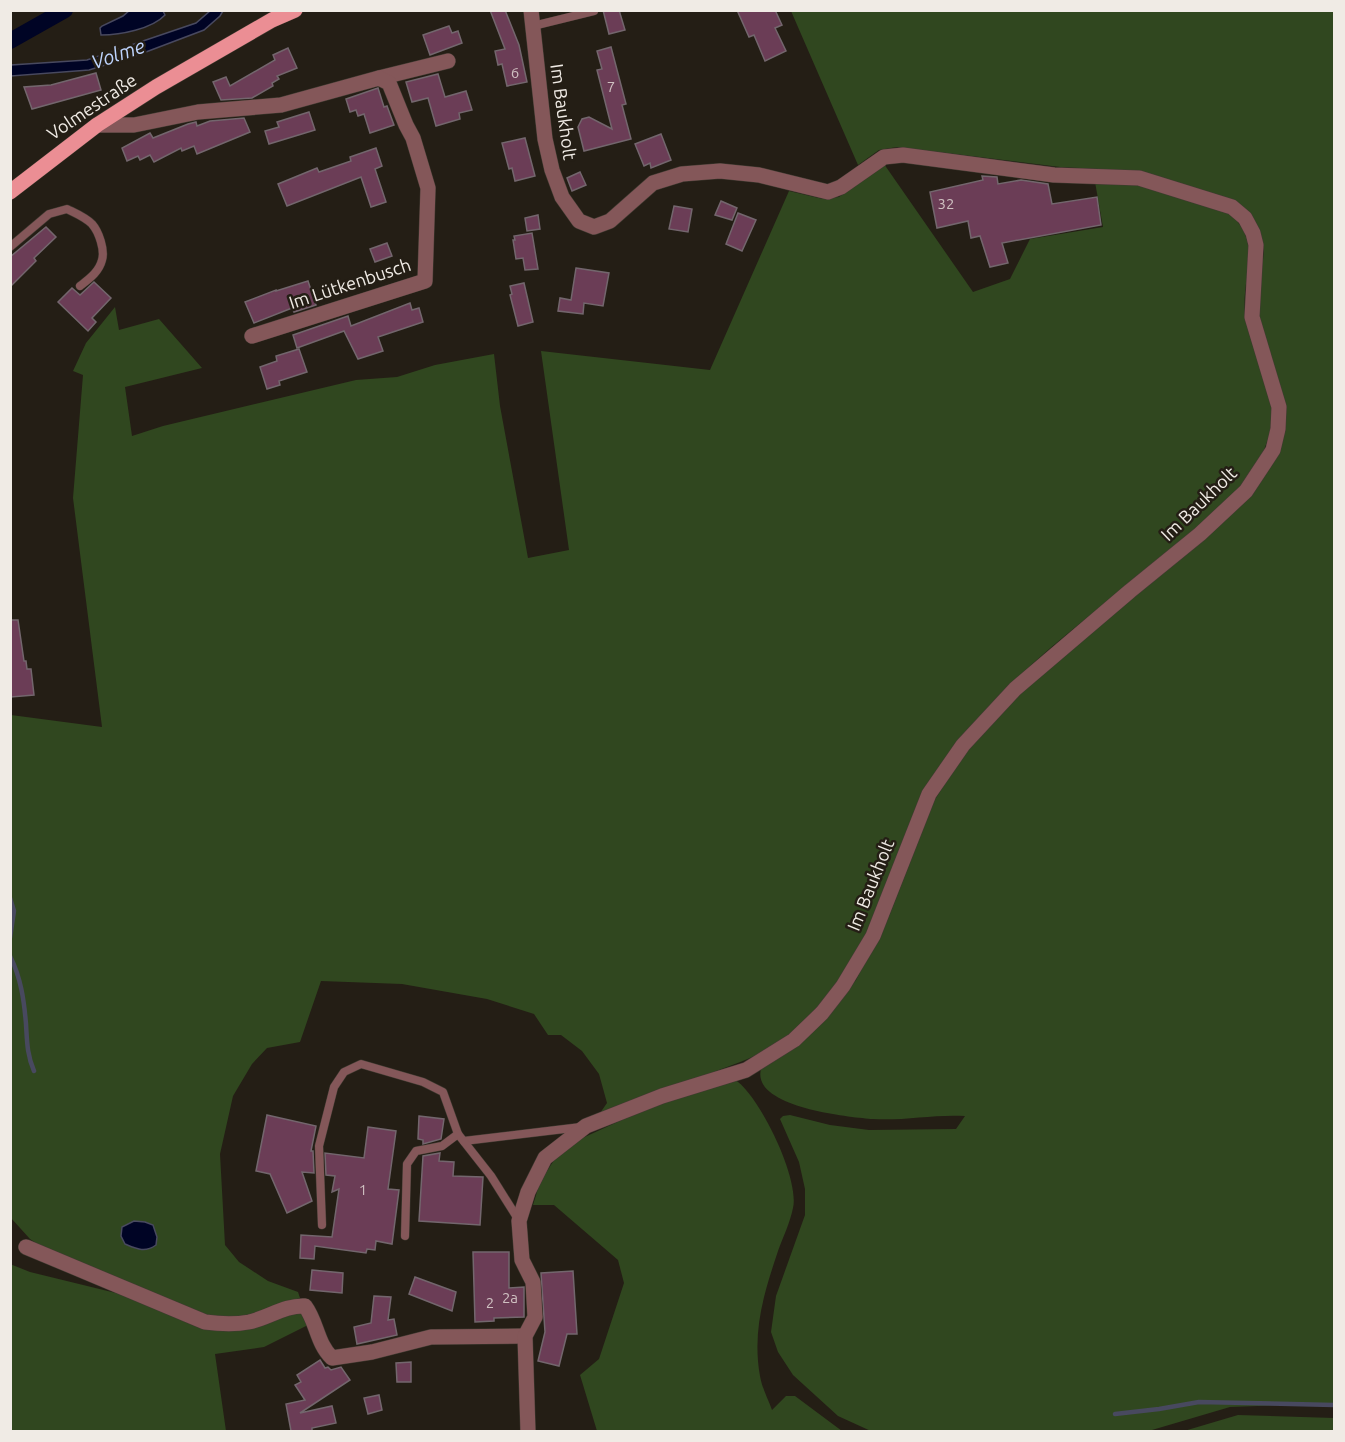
<svg xmlns="http://www.w3.org/2000/svg" width="1345" height="1442" viewBox="0 0 1345 1442" font-family="Ubuntu,sans-serif">
<style>
.green{fill:#30471f}
.water{fill:#000425;stroke:#48495f;stroke-width:1.5}
.lines{fill:none;stroke-linecap:round;stroke-linejoin:round}
.stream{stroke:#48495f;stroke-width:4.5}
.canal{stroke:#000425;stroke-width:16}
.building{fill:#6b3d56;stroke:#73666d;stroke-width:1.5}
.lane-casing{stroke:#413b32;stroke-width:9}
.street-casing{stroke:#413b32;stroke-width:16}
.primary-casing{stroke:#413b32;stroke-width:16}
.lane{stroke:#845759;stroke-width:8}
.street{stroke:#845759;stroke-width:15}
.primary{stroke:#eb8e94;stroke-width:15}
.labels{text-anchor:middle;stroke-width:5;stroke-linejoin:round;paint-order:stroke}
.number-label{font-size:15px;fill:#cfc0c1}
.street-label{font-size:18px;fill:#f0ebe5;stroke:#241e15}
.water-label{font-size:20px;font-style:italic;fill:#bdd3fc;stroke:#241e15}
</style>
<rect width="100%" height="100%" fill="#241e15"/>
<g class="green">
<path d="M791 11H1334V1403L1230 1407 1152 1430V1432H873L838 1416 793 1375 778 1352 771 1332 776 1296 805 1215V1189L799 1162 780 1119 783 1116 790 1115 830 1125 869 1130 956 1129 965 1116C935 1114 903 1121 873 1119 848 1117 751 1107 761 1069L829 1014 856 980 890 914 934 801 971 743 1017 696 1279 451 1286 429 1285 406 1259 325 1258 305 1264 251 1257 228 1248 212 1136 171 1060 167 897 147 879 150 858 165Z"/>
<path d="M884 164 973 292 1010 279 1030 239 1103 227 1095 182 1138 185 1227 211C1265 243 1241 273 1245 314 1249 348 1275 390 1272 421 1269 445 1256 469 1241 488 1221 513 1188 537 1163 557 1101 608 1034 655 982 715 971 727 958 739 950 752 940 768 934 786 927 803 891 881 861 972 795 1031 768 1054 734 1064 701 1077 667 1090 632 1103 598 1116L607 1103 599 1074 582 1051 561 1035H548L534 1014 487 999 402 984 321 981 300 1042 267 1048 252 1064 233 1096 220 1154 225 1245 239 1262 268 1281 298 1292 300 1298 247 1317 225 1320 196 1312 45 1249 30 1239 11 1218V715L102 727 73 498 83 375 73 371 86 343 115 307 119 330 159 319 202 368 125 387 132 436 163 426 356 380 397 377 435 365 494 354 500 406 528 558 569 550 541 351 710 370 789 191 823 199 839 197Z"/>
<path d="M734 1079C759 1094 800 1179 793 1208 790 1223 783 1237 778 1251 764 1293 752 1331 760 1376 762 1388 768 1399 772 1410L786 1396H795L842 1431H597L580 1375 599 1359 624 1283 618 1260 554 1205H533L540 1182 556 1157 576 1141 663 1101Z"/>
<polygon points="10,1264 30,1272 124,1295 210,1327 298,1312 305,1317 308,1325 264,1347 215,1354 226,1431 11,1431"/>
<polygon points="1238,1415 1334,1418 1334,1431 1184,1431"/>
</g>
<g class="water">
<path d="M130 10 163 11 165 15C152 29 120 35 101 35L100 28 102 26 123 16Z"/>
<polygon points="210,11 223,11 220,16 204,30 138,55 89,70 11,76 11,65 87,60 196,23"/>
<path d="M134 1221 145 1222 153 1225 157 1237 156 1245C145 1253 137 1249 125 1244L121 1236 122 1227Z"/>
</g>
<g class="lines">
<g class="stream">
<polyline points="10,898 14,911 10,938"/>
<path d="M10 956C21 978 24 1000 26 1024 27 1041 27 1055 34 1071"/>
<polyline points="1115,1414 1159,1409 1199,1402 1334,1405"/>
</g>
<polyline class="canal" points="10,41 65,10"/>
</g>
<g class="building">
<polygon points="490,10 505,10 519,45 527,82 507,86 502,64 498,65 495,51 505,49"/>
<polygon points="603,10 619,10 625,30 609,34"/>
<polygon points="737,10 775,10 782,25 775,28 786,51 765,61 754,35 749,37"/>
<polygon points="449,26 452,33 458,31 462,43 430,55 423,35"/>
<polygon points="611,47 626,104 622,105 631,139 584,151 578,127 582,119 589,117 612,129 597,70 602,69 597,51"/>
<polygon points="288,48 297,68 277,76 279,79 272,83 273,86 252,98 221,100 213,82 226,77 230,86 275,60 273,55"/>
<polygon points="96,73 101,90 32,109 24,87 51,85"/>
<polygon points="438,74 445,97 466,91 472,110 459,113 460,119 436,126 428,98 412,102 406,82"/>
<polygon points="378,88 384,107 387,106 394,125 370,133 364,114 358,116 356,110 350,112 346,99"/>
<polygon points="309,112 315,130 269,144 265,131 279,127 277,122"/>
<polygon points="244,118 250,132 197,154 194,146 182,151 181,148 154,162 150,155 140,160 138,156 127,161 122,148 150,133 153,138 188,124 196,122 197,126 210,121"/>
<polygon points="661,134 671,160 651,168 650,163 644,166 635,144"/>
<polygon points="525,138 535,176 515,181 512,168 509,169 502,143"/>
<polygon points="376,148 382,166 375,169 386,202 371,207 361,177 287,206 278,184 317,168 319,172 351,161 350,157"/>
<polygon points="580,172 586,185 572,191 567,178"/>
<polygon points="982,176 997,177 998,184 1021,180 1048,184 1052,204 1097,197 1101,225 1002,243 1008,263 990,267 980,236 971,238 968,221 937,228 930,192 983,180"/>
<polygon points="721,201 737,208 732,220 715,215"/>
<polygon points="674,206 692,209 688,232 669,229"/>
<polygon points="738,213 756,220 742,251 726,244"/>
<polygon points="538,215 540,229 527,231 525,218"/>
<polygon points="46,227 56,237 34,258 36,261 10,287 10,257"/>
<polygon points="532,233 538,269 525,270 523,258 516,259 513,240 515,240 514,236"/>
<polygon points="387,243 392,256 375,262 370,249"/>
<polygon points="576,268 609,273 603,306 584,303 583,314 558,311 560,298 571,300"/>
<polygon points="308,281 316,305 294,312 292,308 254,323 245,302 276,290 276,291"/>
<polygon points="94,282 111,298 92,318 96,322 88,331 58,302 72,288 80,295"/>
<polygon points="524,283 533,322 518,326 510,295 512,294 510,286"/>
<polygon points="410,303 412,310 419,308 423,322 378,337 383,351 358,359 344,331 297,348 293,335 348,316 351,326"/>
<polygon points="299,349 307,372 279,381 280,385 267,389 260,367 277,361 276,356"/>
<polygon points="10,620 18,620 24,661 26,661 27,669 31,669 34,695 11,697"/>
<polygon points="267,1115 316,1126 311,1151 313,1151 314,1173 302,1172 312,1201 287,1213 270,1174 256,1171"/>
<polygon points="419,1116 444,1119 441,1139 423,1144 423,1140 418,1139"/>
<polygon points="368,1127 396,1131 388,1189 399,1190 392,1244 376,1241 375,1250 367,1249 366,1253 315,1246 314,1259 300,1258 301,1235 332,1237 339,1189 332,1192 335,1176 326,1175 325,1153 364,1158"/>
<polygon points="440,1153 439,1161 454,1162 453,1176 483,1177 480,1225 419,1221 423,1156"/>
<polygon points="473,1252 509,1252 509,1288 524,1287 524,1317 494,1318 494,1321 475,1322"/>
<polygon points="312,1270 343,1273 342,1293 310,1290"/>
<polygon points="573,1271 577,1334 567,1334 559,1366 538,1361 545,1332 541,1273"/>
<polygon points="415,1277 456,1292 452,1311 409,1294"/>
<polygon points="374,1296 391,1297 388,1320 394,1319 397,1335 357,1344 354,1327 371,1323"/>
<polygon points="320,1360 325,1368 328,1367 331,1370 341,1367 350,1380 300,1413 332,1406 336,1423 312,1428 312,1431 291,1431 286,1404 305,1400 295,1385 301,1382 297,1375"/>
<polygon points="411,1362 411,1382 397,1382 396,1363"/>
<polygon points="379,1395 382,1410 368,1414 364,1398"/>
</g>
<g class="lines">
<defs>
<g id="lane">
<polyline points="533,26 594,11"/>
<path d="M10 247 49 214 67 209C75 213 85 217 92 224 99 232 105 250 102 260 99 272 89 279 80 286"/>
<polyline points="464,1141 581,1127"/>
<polyline points="322,1225 319,1146 334,1087 344,1072 361,1064 423,1082 443,1092 458,1134"/>
<polyline points="405,1236 407,1164 416,1151 442,1146 458,1134 491,1176 518,1219"/>
</g>
<g id="street">
<polyline points="379,78 448,61"/>
<polyline points="97,125 134,125 198,112 281,105 379,78 389,83 406,125 413,138 428,188 425,281 252,336"/>
<path d="M26 1247 205 1322C220 1324 233 1325 249 1322 268 1318 285 1305 305 1306 317 1322 317 1344 332 1358L372 1352 431 1337 525 1336"/>
<polyline points="528,1432 525,1336 535,1317 533,1282 522,1260 519,1221 528,1192 545,1158 586,1126 662,1096 746,1070 794,1040 822,1013 843,986 873,936 929,794 963,745 1015,689 1130,591 1200,534 1246,491 1273,450 1278,429 1279,407 1252,317 1256,245 1253,233 1245,218 1232,207 1139,178 1054,175 903,155 884,157 841,187 828,192 759,175 720,171 682,174 653,183 610,221 594,227 579,221 562,197 552,170 545,139 531,10"/>
</g>
<polyline id="primary" points="10,192 97,125 156,87 272,20 295,10"/>
</defs>
<use href="#lane" class="lane-casing"/>
<use href="#street" class="street-casing"/>
<use href="#primary" class="primary-casing"/>
<use href="#lane" class="lane"/>
<use href="#street" class="street"/>
<use href="#primary" class="primary"/>
</g>
<g class="labels">
<g class="number-label">
<text x="515" y="78">6</text>
<text x="611" y="92">7</text>
<text x="946" y="209">32</text>
<text x="363" y="1195">1</text>
<text x="510" y="1303">2a</text>
<text x="490" y="1308">2</text>
</g>
<g class="street-label">
<text transform="translate(92 107) rotate(-34)" y="6">Volmestraße</text>
<text transform="translate(563 112) rotate(82)" y="6">Im Baukholt</text>
<text transform="translate(350 284) rotate(-18)" y="6">Im Lütkenbusch</text>
<text transform="translate(1199 504) rotate(-44)" y="6">Im Baukholt</text>
<text transform="translate(871 885) rotate(-68)" y="6">Im Baukholt</text>
</g>
<g class="water-label">
<text transform="translate(118 54) rotate(-19)" y="7">Volme</text>
</g>
</g>
<rect width="1345" height="1442" fill="none" stroke="#f0ebe5" stroke-width="24"/>
</svg>
